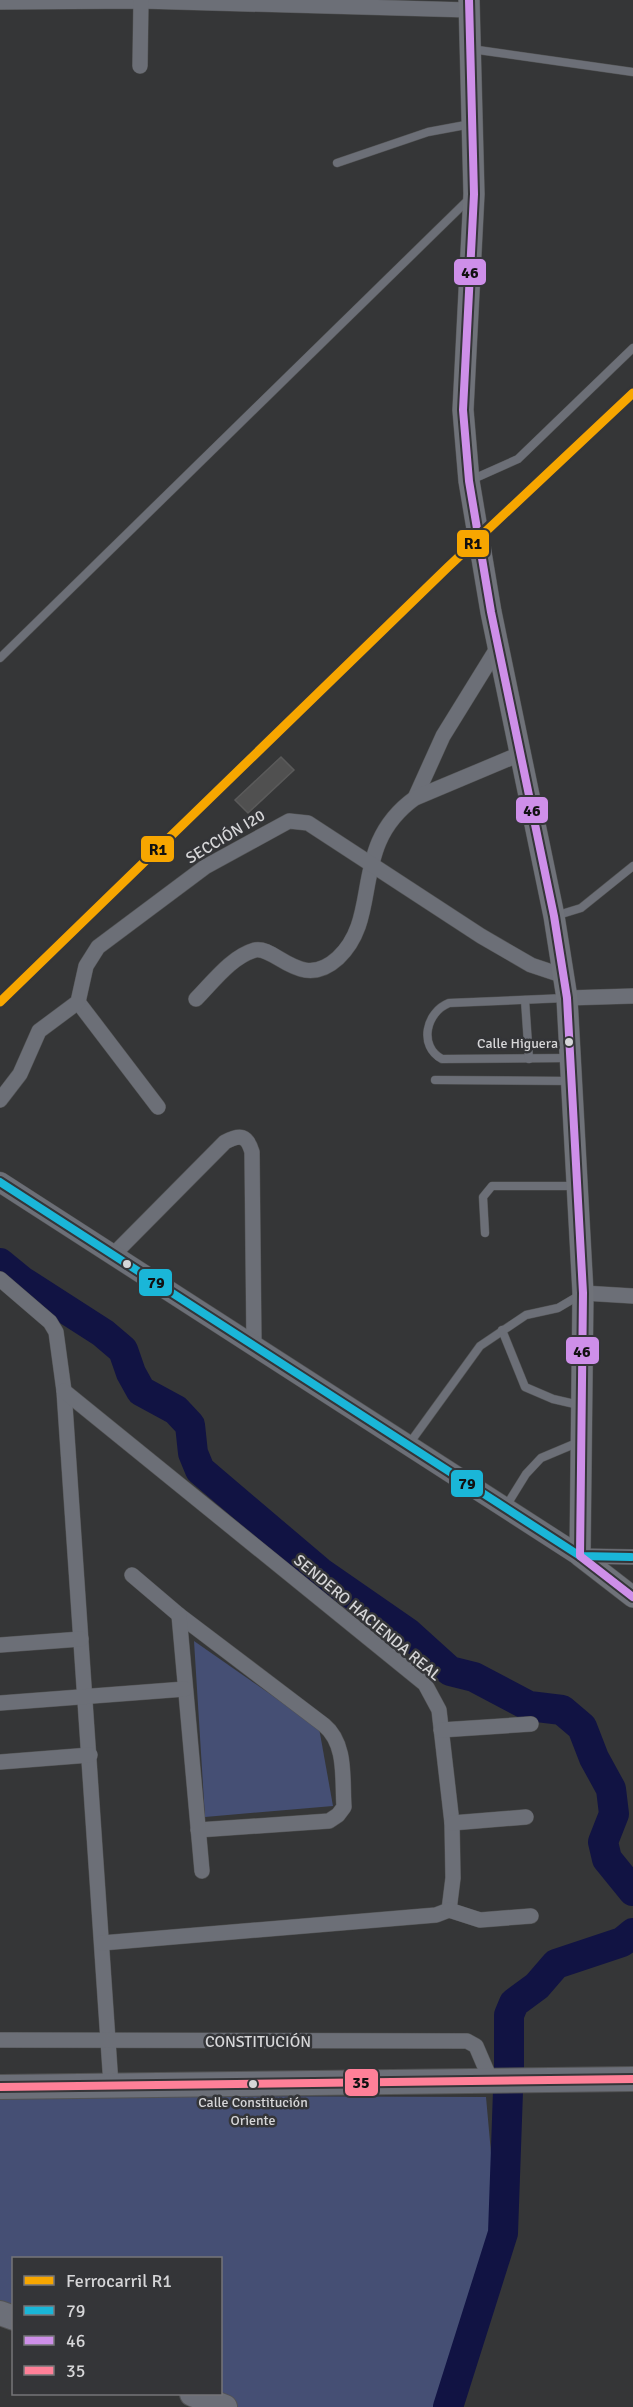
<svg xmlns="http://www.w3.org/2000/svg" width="633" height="2407" viewBox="0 0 633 2407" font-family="Signika,sans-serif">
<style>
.green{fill:#454f74}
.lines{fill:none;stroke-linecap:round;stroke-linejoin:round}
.river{stroke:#111343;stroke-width:30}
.building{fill:#505050;stroke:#5a5a5a;stroke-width:1.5}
.service-casing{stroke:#525354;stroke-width:9}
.minor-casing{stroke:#525354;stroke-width:16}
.tertiary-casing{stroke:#525354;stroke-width:21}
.secondary-casing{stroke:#525354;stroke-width:22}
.primary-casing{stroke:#525354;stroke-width:26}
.service{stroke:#6c6f77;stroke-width:8}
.minor{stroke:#6c6f77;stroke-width:15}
.tertiary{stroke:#6c6f77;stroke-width:20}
.secondary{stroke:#6f7279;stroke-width:21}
.primary{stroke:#6c6f78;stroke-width:24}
.bus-1-casing{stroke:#343538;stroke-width:12}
.bus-2-casing{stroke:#343538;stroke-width:12}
.bus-3-casing{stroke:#343538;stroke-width:12}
.bus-1{stroke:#1ab6d8;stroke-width:8}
.bus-2{stroke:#ce8fe9;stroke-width:8}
.bus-3{stroke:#ff8098;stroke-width:8}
.rail-1-casing{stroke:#343538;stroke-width:14}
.rail-1{stroke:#f7a600;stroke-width:9}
.bus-dot{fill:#d6d6d8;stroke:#343538;stroke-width:2}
.labels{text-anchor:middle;stroke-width:5;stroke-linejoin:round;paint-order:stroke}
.bus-label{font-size:14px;fill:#d6d6d8;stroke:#343538;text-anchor:end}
.street-label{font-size:16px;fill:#d6d6d8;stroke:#343538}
.line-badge{stroke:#343538;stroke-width:2}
.pale-badge-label{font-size:16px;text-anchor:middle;font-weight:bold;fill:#111}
</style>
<rect width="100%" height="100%" fill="#353637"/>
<g class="green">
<polygon points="194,1641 319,1728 333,1806 205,1817"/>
<polygon points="146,2096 486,2097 498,2231 439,2407 237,2407 205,2394 220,2394 220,2258 14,2258 13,2311 0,2305 0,2098"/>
</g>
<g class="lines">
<g class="river">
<polyline points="0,1263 22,1281 103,1333 123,1350 131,1373 141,1391 176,1410 190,1425 193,1453 200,1470 320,1572 408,1633 450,1671 474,1677 529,1706 562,1710 582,1727 594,1758 611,1789 614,1814 603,1842 607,1859 633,1891"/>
<polyline points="509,2071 509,2015 514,2003 537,1986 556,1964 622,1942 633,1933"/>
<polyline points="448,2407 503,2233 508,2091"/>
</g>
</g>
<polygon class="building" points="281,757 294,770 248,813 235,800"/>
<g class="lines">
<defs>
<g id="service">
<polyline points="471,49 633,72"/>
<polyline points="337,163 428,132 471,124"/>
<polyline points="471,480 518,459 633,348"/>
<polyline points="0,658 468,200"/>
<polyline points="555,916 581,908 633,866"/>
<path d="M566 998 449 1003C426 1012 418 1046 442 1059L570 1058"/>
<polyline points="525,1000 529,1059"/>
<polyline points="435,1080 571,1081"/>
<polyline points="485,1233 483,1197 492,1186 576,1186"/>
<polyline points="502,1330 525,1387 553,1399 579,1405"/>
<polyline points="409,1444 480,1346 526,1315 558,1308 580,1295"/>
<polyline points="505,1508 526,1474 541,1458 579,1442"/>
</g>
<g id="minor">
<polyline points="0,2 141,1 469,10"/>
<polyline points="140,66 141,0"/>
<polyline points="415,798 443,736 498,647"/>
<polyline points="567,998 633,996"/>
<path d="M196 999C213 982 231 957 255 950 275 945 301 992 338 958 383 916 348 846 415 798L520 754"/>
<polyline points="78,1002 158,1107"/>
<polyline points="0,1100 20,1074 39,1031 78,1002 86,966 98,947 205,867 289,821 308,823 481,936 531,965 564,976"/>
<path d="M113 1255 225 1142C240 1134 247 1135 252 1152L254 1345"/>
<polyline points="0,1279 50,1322 56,1332 64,1391 111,2085"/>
<polyline points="583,1293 633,1296"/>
<polyline points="64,1391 425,1684 439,1710 452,1823 453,1878 449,1910 436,1915 102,1943"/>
<polyline points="580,1556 633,1557"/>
<path d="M132 1575 179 1615 324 1725C347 1744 342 1779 344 1807L338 1815 329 1821 198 1830"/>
<polyline points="179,1615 202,1871"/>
<polyline points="0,1645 81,1639"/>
<polyline points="0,1703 185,1689"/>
<polyline points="441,1730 531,1724"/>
<polyline points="0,1762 90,1755"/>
<polyline points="452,1823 526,1817"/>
<polyline points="449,1910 480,1920 531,1916"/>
<polyline points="0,2040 467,2041 476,2046 491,2081"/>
</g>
<polyline id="tertiary" points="0,1182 580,1556"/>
<polyline id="secondary" points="469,0 474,194 463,410 469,481 491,612 554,916 567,998 583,1293 580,1556 633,1597"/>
<g id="primary">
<polyline points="0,2087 633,2079"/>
<polyline points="0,2313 14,2318"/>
<polyline points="192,2394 225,2407"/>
</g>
</defs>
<use href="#service" class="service-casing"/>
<use href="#minor" class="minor-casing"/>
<use href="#tertiary" class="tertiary-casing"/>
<use href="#secondary" class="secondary-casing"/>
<use href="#primary" class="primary-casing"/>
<use href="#service" class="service"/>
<use href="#minor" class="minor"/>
<use href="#tertiary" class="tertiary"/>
<use href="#secondary" class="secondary"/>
<use href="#primary" class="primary"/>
<defs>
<polyline id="bus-1" points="0,1182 580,1556 631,1557"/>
<polyline id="bus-2" points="469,0 474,194 463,410 469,481 491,612 554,916 567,998 583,1293 580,1556 633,1597"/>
<polyline id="bus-3" points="0,2087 633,2079"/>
</defs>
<use href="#bus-1" class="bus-1-casing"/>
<use href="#bus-2" class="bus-2-casing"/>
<use href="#bus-3" class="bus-3-casing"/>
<use href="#bus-1" class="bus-1"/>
<use href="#bus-2" class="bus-2"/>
<use href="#bus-3" class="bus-3"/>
<defs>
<polyline id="rail-1" points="0,1002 448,567 633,393"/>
</defs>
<use href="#rail-1" class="rail-1-casing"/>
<use href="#rail-1" class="rail-1"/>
</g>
<g class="bus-dot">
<circle cx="569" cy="1042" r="5"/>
<circle cx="127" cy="1264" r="5"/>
<circle cx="253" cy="2084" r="5"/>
</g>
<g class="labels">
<g class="bus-label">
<text x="558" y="1048">Calle Higuera</text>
<text x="253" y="2107" text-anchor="middle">Calle Constitución<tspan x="253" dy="18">Oriente</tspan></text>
</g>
<g class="street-label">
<text transform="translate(225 836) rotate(-31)" y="6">SECCIÓN I20</text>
<text transform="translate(368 1617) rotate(40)" y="6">SENDERO HACIENDA REAL</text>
<text x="258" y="2047">CONSTITUCIÓN</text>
</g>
</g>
<g class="line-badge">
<rect x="453" y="258" width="34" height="28" rx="6" fill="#ce8fe9"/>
<rect x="456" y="529" width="34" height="29" rx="6" fill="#f7a600"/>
<rect x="515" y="796" width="34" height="28" rx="6" fill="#ce8fe9"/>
<rect x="140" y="835" width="35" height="28" rx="6" fill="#f7a600"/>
<rect x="138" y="1268" width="35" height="29" rx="6" fill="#1ab6d8"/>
<rect x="565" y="1336" width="35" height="29" rx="6" fill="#ce8fe9"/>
<rect x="450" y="1469" width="34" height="29" rx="6" fill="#1ab6d8"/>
<rect x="344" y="2068" width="35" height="29" rx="6" fill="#ff8098"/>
</g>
<g class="pale-badge-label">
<text x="470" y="278">46</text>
<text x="473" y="549">R1</text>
<text x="532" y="816">46</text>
<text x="158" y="855">R1</text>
<text x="156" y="1288">79</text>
<text x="582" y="1357">46</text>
<text x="467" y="1489">79</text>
<text x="361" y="2088">35</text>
</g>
<rect x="12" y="2257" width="210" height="138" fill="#343538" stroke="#757578" stroke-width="1.5"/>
<rect x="24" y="2276" width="30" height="9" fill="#f7a600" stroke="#757578" stroke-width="1.5"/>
<text x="66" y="2287" font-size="18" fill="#d6d6d8">Ferrocarril R1</text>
<rect x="24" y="2306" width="30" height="9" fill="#1ab6d8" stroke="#757578" stroke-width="1.5"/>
<text x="66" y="2317" font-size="18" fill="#d6d6d8">79</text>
<rect x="24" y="2336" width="30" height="9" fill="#ce8fe9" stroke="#757578" stroke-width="1.5"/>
<text x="66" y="2347" font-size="18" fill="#d6d6d8">46</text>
<rect x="24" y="2366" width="30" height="9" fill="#ff8098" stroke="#757578" stroke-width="1.5"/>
<text x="66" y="2377" font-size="18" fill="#d6d6d8">35</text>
</svg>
